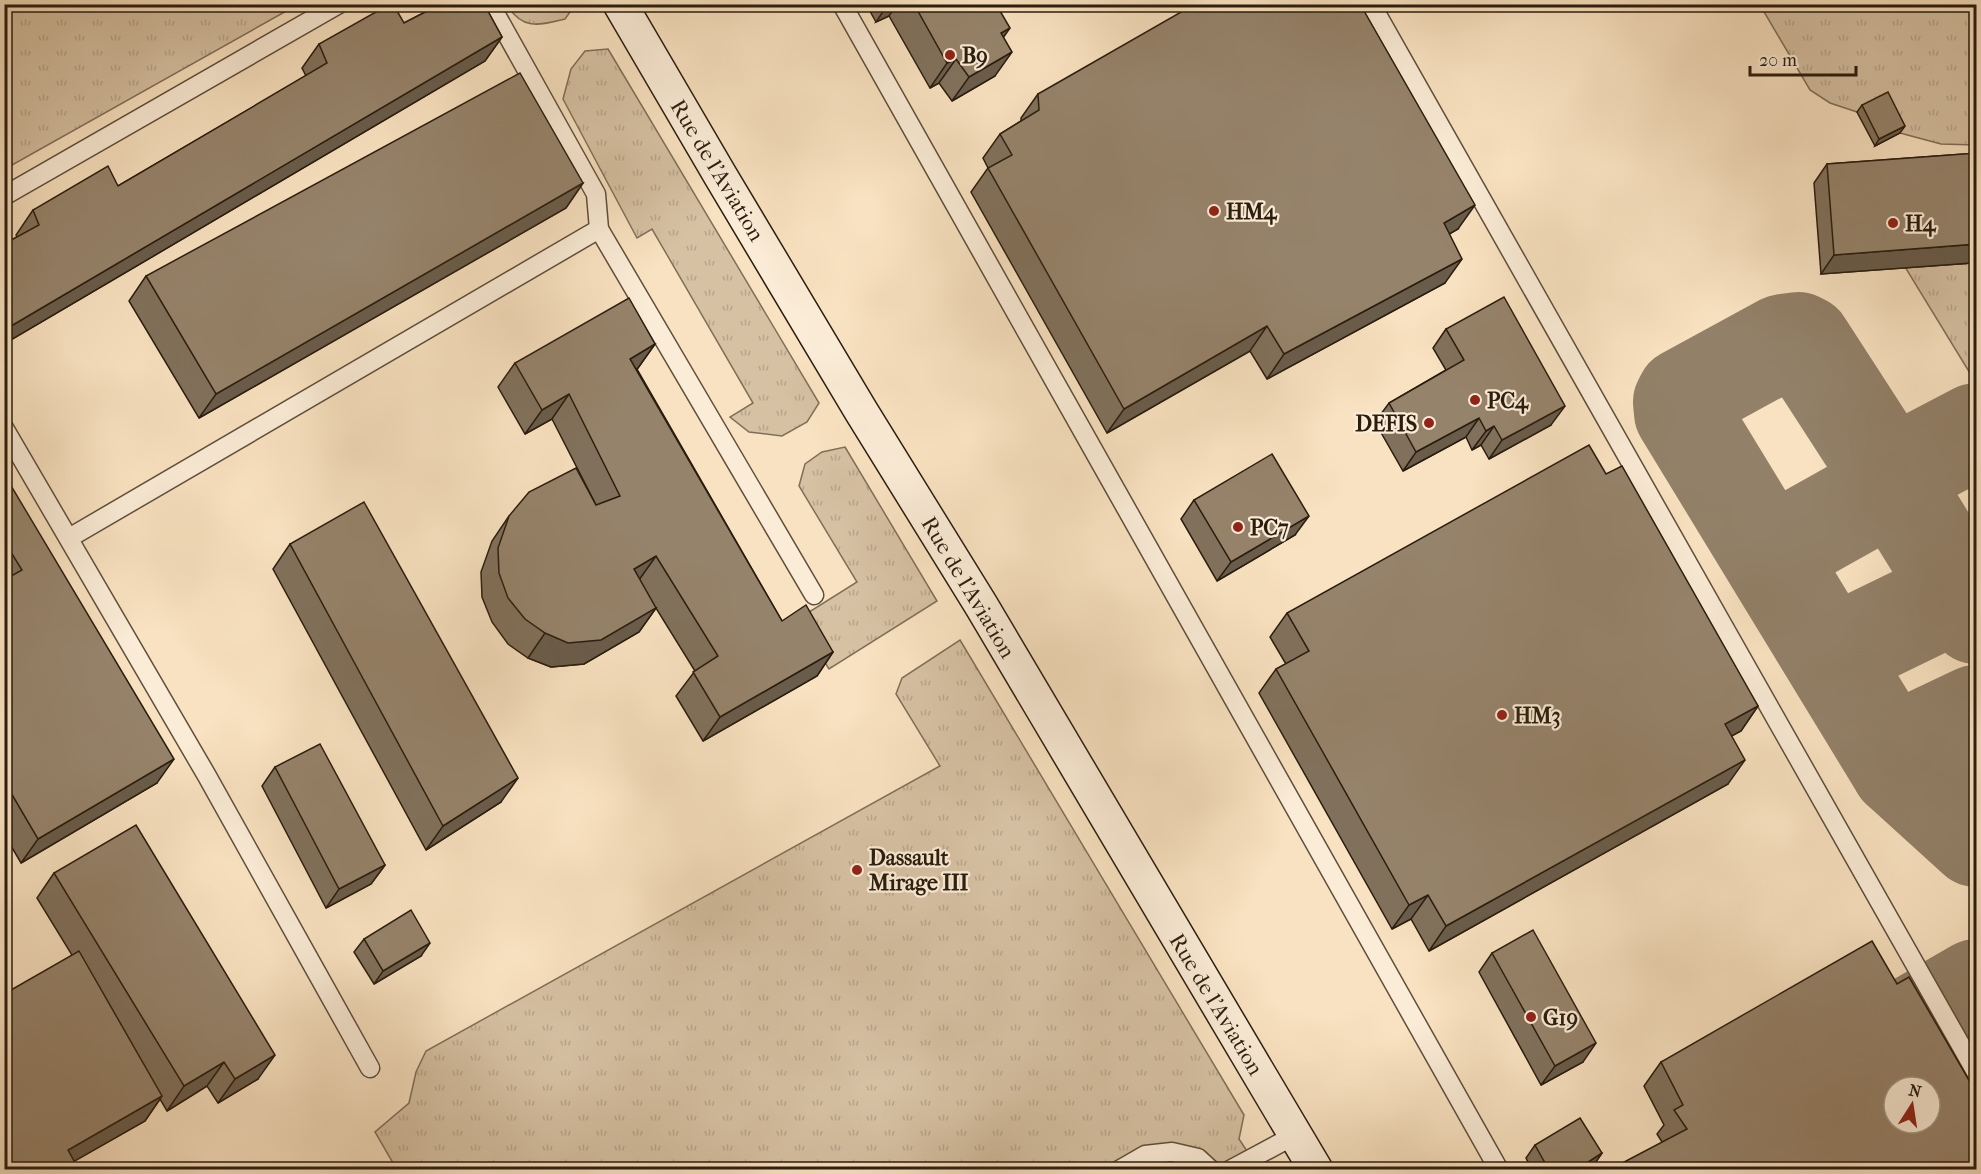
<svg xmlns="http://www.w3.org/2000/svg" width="1981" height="1174" viewBox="0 0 1981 1174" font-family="'IM FELL French Canon',serif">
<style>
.grass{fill:url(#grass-tufts);stroke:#806f58;stroke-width:1.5}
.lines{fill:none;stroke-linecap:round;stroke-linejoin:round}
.taxiway{stroke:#928068;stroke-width:96}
.lane-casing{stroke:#5e4e3b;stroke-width:21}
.secondary-casing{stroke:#2a1d0e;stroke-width:36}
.lane{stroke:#fbecd7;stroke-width:18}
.secondary{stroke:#fbecd7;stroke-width:33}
.wall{fill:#81715c;stroke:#2a1d0e;stroke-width:1.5}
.shaded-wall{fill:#695c4b;stroke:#2a1d0e;stroke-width:1.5}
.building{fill:#96836b;stroke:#2a1d0e;stroke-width:1.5;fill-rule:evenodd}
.poi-dot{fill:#8f2418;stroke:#fbecd7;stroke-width:2}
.labels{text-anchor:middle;stroke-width:4.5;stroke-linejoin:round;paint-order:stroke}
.poi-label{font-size:22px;font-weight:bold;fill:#2a1d0e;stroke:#fbecd7;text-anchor:start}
.street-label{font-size:22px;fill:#2a1d0e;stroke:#fbecd7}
</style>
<defs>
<pattern id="grass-tufts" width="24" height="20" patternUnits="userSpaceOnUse" patternTransform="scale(1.5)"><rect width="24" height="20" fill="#d6c1a3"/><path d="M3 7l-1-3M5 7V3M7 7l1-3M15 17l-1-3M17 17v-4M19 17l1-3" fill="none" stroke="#b8a58b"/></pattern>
</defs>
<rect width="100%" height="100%" fill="#f9e2c1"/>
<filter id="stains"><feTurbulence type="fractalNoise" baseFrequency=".00333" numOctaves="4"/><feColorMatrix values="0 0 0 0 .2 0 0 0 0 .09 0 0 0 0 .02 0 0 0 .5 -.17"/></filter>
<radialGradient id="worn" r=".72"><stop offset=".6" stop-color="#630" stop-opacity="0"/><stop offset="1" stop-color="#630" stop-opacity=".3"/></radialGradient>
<g class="grass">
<polygon points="5,4 297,4 297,5 5,169"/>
<path d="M507 5H575L565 19C540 25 523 31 507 5Z"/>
<polygon points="1760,5 1976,5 1976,145 1941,144 1900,133 1857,112 1830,103 1810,90"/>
<polygon points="608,49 819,403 807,422 782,436 749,432 730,417 753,403 652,229 637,238 563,99 571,69 585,51"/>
<polygon points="1972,263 1976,331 1976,383 1905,267"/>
<polygon points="845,447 937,601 829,669 798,619 857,582 799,486 805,464 822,452"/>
<polygon points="960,640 1244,1115 1239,1139 1259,1169 397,1170 375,1132 409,1103 416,1072 426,1051 940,766 896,694 902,678"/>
</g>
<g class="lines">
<g class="taxiway">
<path d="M1777 568C1777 558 1777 553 1784 546L1884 490 1899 472 1911 465 1976 431"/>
<path d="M1976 616 1905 501C1900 486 1903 478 1911 465 1899 468 1892 469 1881 462L1804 343 1798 340 1783 342 1684 396 1681 402 1682 413 1899 769 1976 839"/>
<path d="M1839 670 1836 661 1839 651 1940 602C1950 594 1951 588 1951 576"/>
<polyline points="1899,769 1896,755 1904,747 1976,713"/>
<polyline points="1907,1027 1976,987"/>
</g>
<defs>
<g id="lane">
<polyline points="490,4 596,194 599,229 814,595"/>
<polyline points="842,4 1499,1170"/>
<polyline points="1371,4 1976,1072"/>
<polyline points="4,196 339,4"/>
<polyline points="4,428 207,776 370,1068"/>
<polyline points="69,538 599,229"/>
<polyline points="1119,1170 1145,1155 1172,1152 1198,1158 1211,1170"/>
<polyline points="1230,1170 1295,1135"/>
</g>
<polyline id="secondary" points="620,4 720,175 861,411 981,605 1316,1170"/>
</defs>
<use href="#lane" class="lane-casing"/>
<use href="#secondary" class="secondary-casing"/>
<use href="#lane" class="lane"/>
<use href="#secondary" class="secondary"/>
</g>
<g class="wall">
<polygon points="435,4 484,4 502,37 485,61 4,344 4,244 17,237 16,235 33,210 118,186 306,76 302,68 319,44 404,23 431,9"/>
<polygon points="866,4 996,4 1003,37 995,76 952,101 939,83 930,88 889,16 876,22"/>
<polygon points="1038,94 1458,229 1449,234 1445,283 1267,379 1250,351 1107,433 971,192 988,168 983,158 1000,134 1021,121 1021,118"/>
<polygon points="1862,105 1900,133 1875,146 1857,112"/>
<polygon points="1977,153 1977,256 1972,263 1821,274 1814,183 1827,164"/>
<polygon points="583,183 566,208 199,418 129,301 146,276"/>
<polygon points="1446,329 1551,425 1489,459 1481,445 1472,450 1466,437 1403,471 1375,422 1389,403 1446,370 1433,348"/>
<polygon points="655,344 638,368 637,369 782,621 833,652 817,676 703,741 676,696 695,671 656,608 639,632 584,664 551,667 528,658 508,644 492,622 482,597 481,572 492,541 509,516 596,505 552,419 525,434 498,387 515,363"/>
<polygon points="4,474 157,783 21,863 4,834"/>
<polygon points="1606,474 1758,706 1741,731 1731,736 1728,784 1429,951 1411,919 1392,929 1259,693 1276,669 1286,664 1270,637 1287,613"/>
<polygon points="1194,500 1295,535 1217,581 1181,519"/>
<polygon points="290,544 501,802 426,850 273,569"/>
<polygon points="275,767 385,865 371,884 326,908 262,786"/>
<polygon points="54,873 258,1079 218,1103 207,1086 167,1111 160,1099 145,1121 74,1161 4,1170 72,955 37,898"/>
<polygon points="364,939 421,956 374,984 354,952"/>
<polygon points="1492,953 1583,1062 1541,1085 1479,972"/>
<polygon points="1897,984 1977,1094 1662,1142 1657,1134 1664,1125 1644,1086 1661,1062"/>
<polygon points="1535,1145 1602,1153 1593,1166 1588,1170 1532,1170 1526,1158"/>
</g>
<g class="shaded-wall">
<polygon points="888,4 897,4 889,16 876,22"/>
<polygon points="1010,28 993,52 1001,33"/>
<polygon points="502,37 485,61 4,344 4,331 6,329"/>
<polygon points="1012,52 995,76 952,101 969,77"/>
<polygon points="956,59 939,83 930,88 947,63"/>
<polygon points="1905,126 1900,133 1875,146 1879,139"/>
<polygon points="583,183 566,208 199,418 216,394"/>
<polygon points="1475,205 1458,229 1427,247 1444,223"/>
<polygon points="1977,244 1977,256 1972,263 1821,274 1834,255"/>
<polygon points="1462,259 1445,283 1267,379 1284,354"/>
<polygon points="1267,326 1250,351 1107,433 1124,409"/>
<polygon points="655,344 638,368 613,383 630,359"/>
<polygon points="569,394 552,419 525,434 542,410"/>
<polygon points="1565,406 1551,425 1489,459 1502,440"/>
<polygon points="1479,418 1466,437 1403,471 1416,452"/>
<polygon points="1494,426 1481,445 1472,450 1486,431"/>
<polygon points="1309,516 1295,535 1217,581 1231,562"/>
<polygon points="656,556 639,580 634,569"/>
<polygon points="656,608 639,632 584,664 551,667 528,658 545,633"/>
<polygon points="833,652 817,676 703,741 720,717"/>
<polygon points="1758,706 1741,731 1708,749 1725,724"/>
<polygon points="174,759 157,783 21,863 38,839"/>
<polygon points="1745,760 1728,784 1429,951 1446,926"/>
<polygon points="518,778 501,802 426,850 443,826"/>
<polygon points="385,865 371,884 326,908 339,889"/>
<polygon points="1428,895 1411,919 1392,929 1409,905"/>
<polygon points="430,943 421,956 374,984 383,971"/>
<polygon points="1596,1043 1583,1062 1541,1085 1555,1066"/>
<polygon points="275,1055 258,1079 218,1103 235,1079"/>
<polygon points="224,1062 207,1086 167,1111 184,1086"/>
<polygon points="162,1096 145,1121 59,1170 68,1150"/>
<polygon points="1602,1153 1593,1166 1588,1170 1576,1170"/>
</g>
<g class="building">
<polygon points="390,4 393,4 404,23 441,4 484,4 502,37 6,329 4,326 4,244 39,225 33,210 108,166 118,186 327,63 319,44"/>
<polygon points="914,4 996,4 1010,28 1001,33 1012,52 969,77 956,59 947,63"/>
<polygon points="1195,4 1360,4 1475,205 1444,223 1462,259 1284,354 1267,326 1124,409 988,168 1012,155 1000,134 1039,110 1038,94"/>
<polygon points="520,73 583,183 216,394 146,276"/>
<polygon points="1888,92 1905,126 1879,139 1862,105"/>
<polygon points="1977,153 1977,244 1834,255 1827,164"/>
<polygon points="1504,297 1565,406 1502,440 1494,426 1486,431 1479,418 1416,452 1389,403 1464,360 1446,329"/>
<polygon points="629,298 655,344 630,359 782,621 806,605 833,652 720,717 693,672 718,656 656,556 634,569 656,608 601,640 568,643 545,633 525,619 508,598 499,573 498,548 509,516 529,492 576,468 596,505 620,496 569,394 542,410 515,363"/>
<polygon points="1589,445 1606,474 1622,466 1758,706 1725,724 1745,760 1446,926 1428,895 1409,905 1276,669 1309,651 1287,613"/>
<polygon points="1272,454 1309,516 1231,562 1194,500"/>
<polygon points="4,474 174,759 38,839 4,781 4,580 22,570 4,541"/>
<polygon points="364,502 518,778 443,826 290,544"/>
<polygon points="320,744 385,865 339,889 275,767"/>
<polygon points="136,825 275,1055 235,1079 224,1062 184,1086 54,873"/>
<polygon points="411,910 430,943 383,971 364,939"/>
<polygon points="1533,930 1596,1043 1555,1066 1492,953"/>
<path d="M1872 941 1897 984 1909 977 1977 1094V1170H1609L1687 1129 1674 1110 1683 1105 1661 1062ZM1894 1087H1930V1123H1894Z"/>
<polygon points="79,951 162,1096 68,1150 79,1170 4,1170 4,994"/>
<polygon points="1580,1118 1602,1153 1576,1170 1549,1170 1535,1145"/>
</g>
<g class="poi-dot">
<circle cx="950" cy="55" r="6"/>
<circle cx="1214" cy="211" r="6"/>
<circle cx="1893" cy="223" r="6"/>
<circle cx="1475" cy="400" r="6"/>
<circle cx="1429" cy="423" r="6"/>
<circle cx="1238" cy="527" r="6"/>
<circle cx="1502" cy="715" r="6"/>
<circle cx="857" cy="870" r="6"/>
<circle cx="1531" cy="1017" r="6"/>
</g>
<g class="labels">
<g class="poi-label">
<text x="962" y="63">B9</text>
<text x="1226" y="219">HM4</text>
<text x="1905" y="231">H4</text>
<text x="1487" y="408">PC4</text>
<text x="1417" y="431" text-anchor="end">DEFIS</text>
<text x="1250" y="535">PC7</text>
<text x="1514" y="723">HM3</text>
<text x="869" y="865">Dassault<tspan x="869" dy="25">Mirage III</tspan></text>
<text x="1543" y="1025">G19</text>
</g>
<g class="street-label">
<text transform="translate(718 170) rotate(59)" y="8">Rue de l'Aviation</text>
<text transform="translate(969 587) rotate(59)" y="8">Rue de l'Aviation</text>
<text transform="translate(1217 1004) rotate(59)" y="8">Rue de l'Aviation</text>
</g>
</g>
<rect width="1981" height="1174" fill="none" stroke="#f9e2c1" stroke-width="24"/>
<rect x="6" y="6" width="1969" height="1162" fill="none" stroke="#2a1d0e" stroke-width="3"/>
<rect x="12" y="12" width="1957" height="1150" fill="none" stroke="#2a1d0e" stroke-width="1.5"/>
<g transform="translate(1912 1105) rotate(12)"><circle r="28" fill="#fbecd7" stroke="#a79987" stroke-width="1.5"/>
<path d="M0-4.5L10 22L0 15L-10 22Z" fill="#8f2418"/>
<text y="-9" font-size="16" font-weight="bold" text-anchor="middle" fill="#2a1d0e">N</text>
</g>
<path d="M1750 66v9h106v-9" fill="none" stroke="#2a1d0e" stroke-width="3"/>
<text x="1759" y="66" font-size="18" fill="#2a1d0e" stroke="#fbecd7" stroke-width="4.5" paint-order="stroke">20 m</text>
<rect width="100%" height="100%" filter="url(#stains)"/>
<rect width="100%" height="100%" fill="url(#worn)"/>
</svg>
